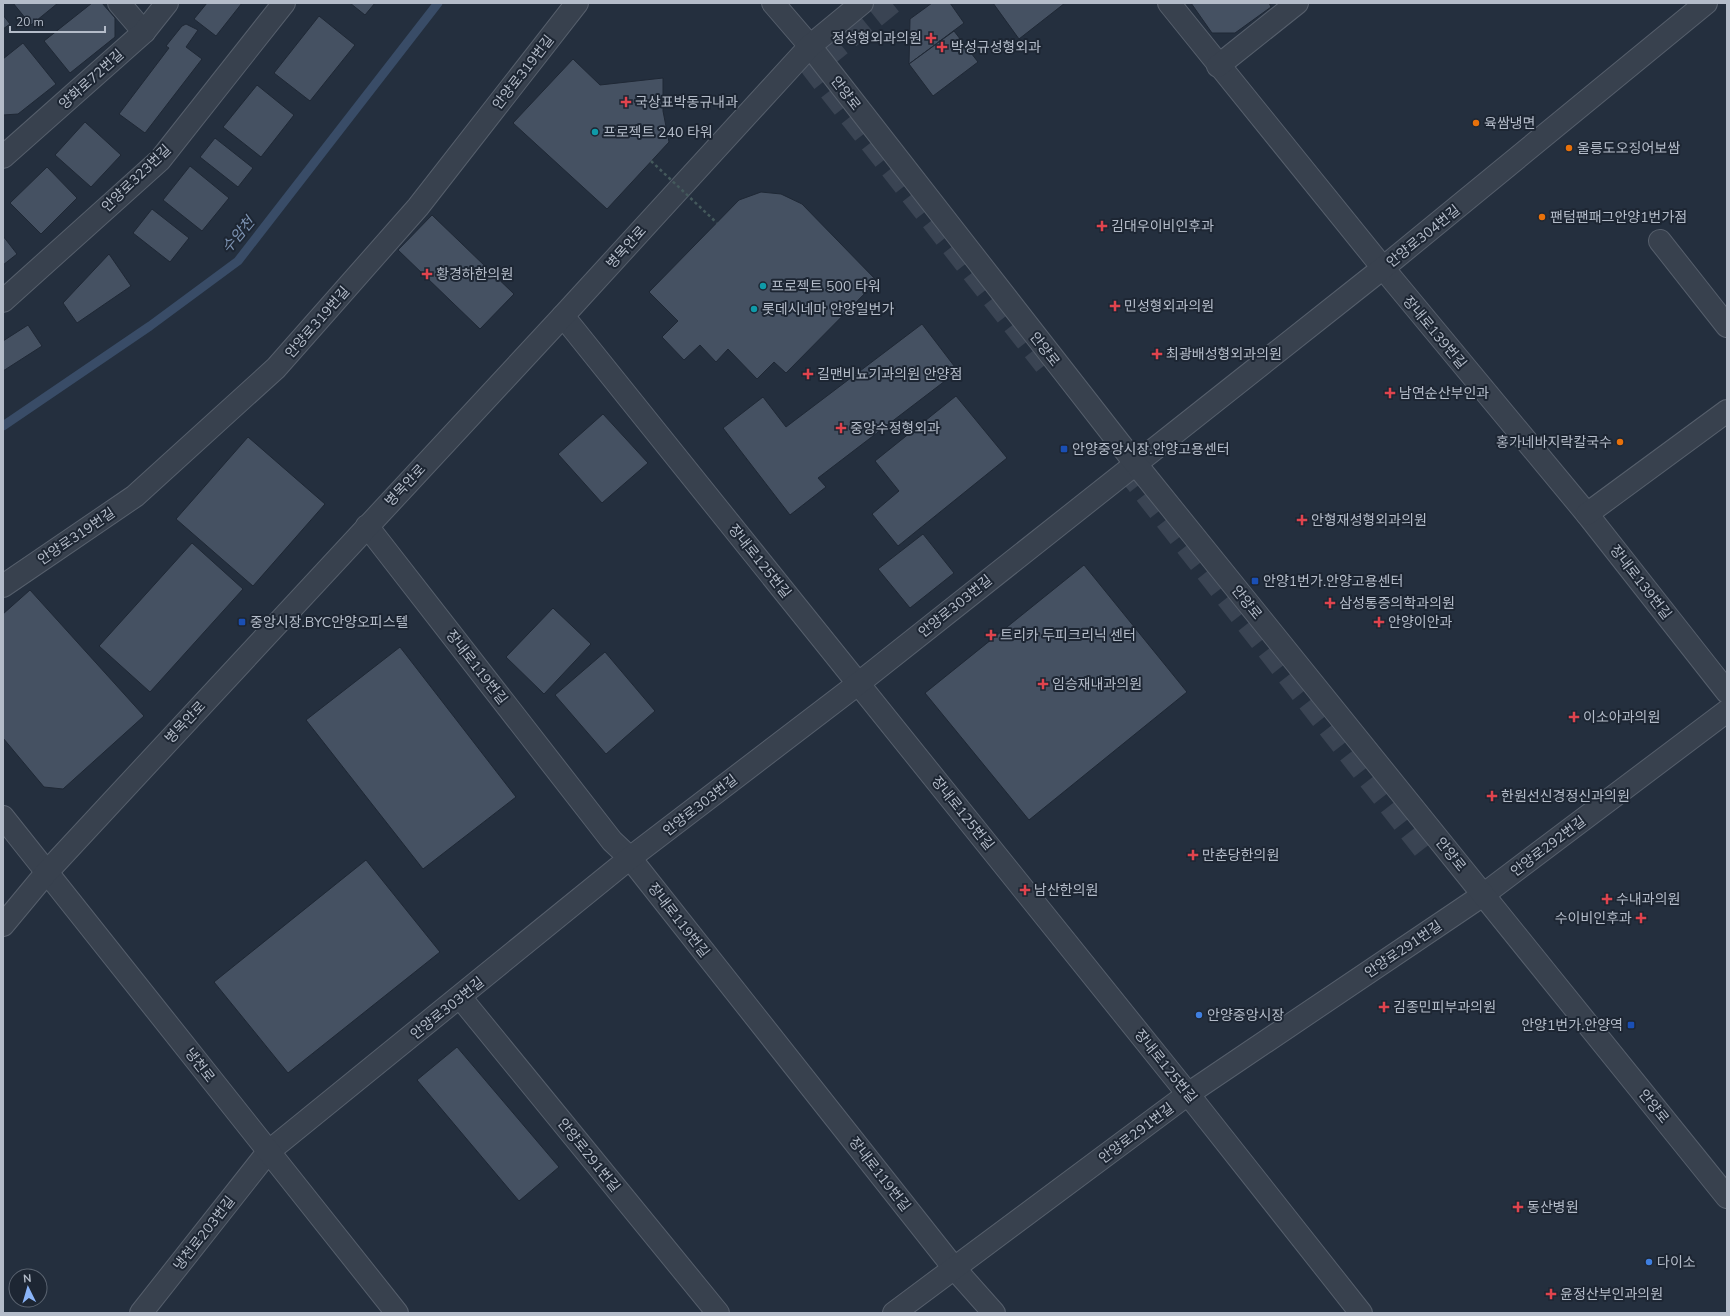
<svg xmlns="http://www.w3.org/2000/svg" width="1730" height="1316" viewBox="0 0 1730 1316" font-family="'Nunito Sans','Noto Sans KR',sans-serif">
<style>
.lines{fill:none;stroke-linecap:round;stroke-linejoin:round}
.stream{stroke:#394c67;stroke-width:9}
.building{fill:#455162;stroke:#1f2835}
.pedestrian-tunnel{stroke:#3a4453;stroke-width:22;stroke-dasharray:22 11;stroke-linecap:butt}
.minor-casing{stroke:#565f6c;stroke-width:24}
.tertiary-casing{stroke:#565f6c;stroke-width:24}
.minor{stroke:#38414e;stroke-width:22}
.tertiary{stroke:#38414e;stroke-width:22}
.path-bridge{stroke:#44595c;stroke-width:2.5;stroke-dasharray:3 3;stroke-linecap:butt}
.health-dot{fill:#e0444e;stroke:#1d2633;stroke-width:1.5}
.food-dot{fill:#e8710a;stroke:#1d2633;stroke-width:1.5}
.culture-dot{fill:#0f9aa8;stroke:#1d2633;stroke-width:1.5}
.transit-dot{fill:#1a4fb4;stroke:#1d2633;stroke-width:1.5}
.shop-dot{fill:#3f7fe0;stroke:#1d2633;stroke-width:1.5}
.labels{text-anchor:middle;stroke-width:4;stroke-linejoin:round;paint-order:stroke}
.poi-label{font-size:14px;fill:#b4bcc9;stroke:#1d2633;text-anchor:start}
.street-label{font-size:14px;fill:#b4bcc9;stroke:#1d2633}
.water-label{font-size:15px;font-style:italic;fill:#7c92b1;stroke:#1d2633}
</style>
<rect width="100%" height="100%" fill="#242f3e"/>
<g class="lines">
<polyline class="stream" points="3,426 150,326 238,261 438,3"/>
</g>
<g class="building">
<polygon points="13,3 58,3 31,25"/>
<polygon points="92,3 102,3 115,18 115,37 70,73 44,41"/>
<polygon points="207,3 242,3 216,36 194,19"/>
<polygon points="350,3 375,3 365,15"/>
<polygon points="932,3 950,3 964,23 909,64 910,19"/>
<polygon points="993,3 1065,3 1019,39"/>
<polygon points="1191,3 1269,3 1271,7 1235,33 1212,33"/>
<polygon points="3,15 10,24 3,29"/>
<polygon points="319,16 355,45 310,101 274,73"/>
<polygon points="186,24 198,30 186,47 202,59 145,133 119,114 169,48 166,46 182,26"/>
<polygon points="954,31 978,62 933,96 909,64"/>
<polygon points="23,43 56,84 18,114 3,115 3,59"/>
<polygon points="573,59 600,85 663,78 663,111 669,142 607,209 513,123"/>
<polygon points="257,85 294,115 261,157 223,127"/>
<polygon points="85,122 121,155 91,187 55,155"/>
<polygon points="215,138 253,168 238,187 200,157"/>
<polygon points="190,166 229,198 202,231 163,200"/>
<polygon points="47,167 77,198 41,234 10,203"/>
<polygon points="761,192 781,194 802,204 877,281 786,373 774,362 757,379 728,349 716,362 700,345 684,360 662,337 678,321 649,292 739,200"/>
<polygon points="152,209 189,238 170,262 133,233"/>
<polygon points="432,215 514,294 480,329 398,250"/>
<polygon points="3,236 17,254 3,265"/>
<polygon points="109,254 131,286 77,323 63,303"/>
<polygon points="922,324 958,371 818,478 826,487 790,515 723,428 763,397 786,427"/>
<polygon points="28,325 42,346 3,371 3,341"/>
<polygon points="956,396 1007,458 898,546 872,514 899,491 875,461"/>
<polygon points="603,414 648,463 602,503 558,454"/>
<polygon points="248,437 325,504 253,586 176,519"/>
<polygon points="923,534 954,573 910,608 878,569"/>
<polygon points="192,543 243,589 150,692 99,646"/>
<polygon points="1084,565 1187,692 1029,820 925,693"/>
<polygon points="30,590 144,716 63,789 44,787 3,738 3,614"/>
<polygon points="553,608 591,644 544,694 506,657"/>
<polygon points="400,647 516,797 423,869 306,720"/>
<polygon points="605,652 655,711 606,754 555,695"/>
<polygon points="366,860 440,952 288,1073 214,982"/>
<polygon points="457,1047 559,1167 519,1201 417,1080"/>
</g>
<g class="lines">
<g class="pedestrian-tunnel">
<polyline points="892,3 812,68 1045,365"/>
<polyline points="1125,468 1429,856"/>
</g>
<defs>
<g id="minor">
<polyline points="119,3 144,32"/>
<polyline points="1169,3 1383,268 1587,514 1727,692"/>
<polyline points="1218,66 1297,3"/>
<polyline points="3,157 144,32 167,3"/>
<polyline points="1660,241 1727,326"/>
<polyline points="3,301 160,160 284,3"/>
<polyline points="563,316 1188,1094 1361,1313"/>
<polyline points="1587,514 1727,411"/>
<polyline points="367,526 612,841 630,858 954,1268 994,1313"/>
<polyline points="3,586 135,496 276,368 418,207 577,3"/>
<polyline points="460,997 718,1313"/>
<polyline points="141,1313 268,1152 630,858 859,683 1383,268 1706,3"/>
<polyline points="894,1313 1188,1094 1483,895 1727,711"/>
</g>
<g id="tertiary">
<polyline points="773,3 810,46 1135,463 1727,1197"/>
<polyline points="3,817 397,1313"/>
<polyline points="3,925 47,872 563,316 810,46 862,3"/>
</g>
</defs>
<use href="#minor" class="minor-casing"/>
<use href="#tertiary" class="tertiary-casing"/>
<use href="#minor" class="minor"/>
<use href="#tertiary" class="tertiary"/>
<polyline class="path-bridge" points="651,161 717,223"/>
</g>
<g class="health-dot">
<path d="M929 32h4v4h4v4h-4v4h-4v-4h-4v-4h4z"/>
<path d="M940 41h4v4h4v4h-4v4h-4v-4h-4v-4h4z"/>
<path d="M624 96h4v4h4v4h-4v4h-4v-4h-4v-4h4z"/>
<path d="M1100 220h4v4h4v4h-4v4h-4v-4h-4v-4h4z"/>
<path d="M425 268h4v4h4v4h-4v4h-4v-4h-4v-4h4z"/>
<path d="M1113 300h4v4h4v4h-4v4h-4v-4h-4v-4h4z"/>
<path d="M1155 348h4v4h4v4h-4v4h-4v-4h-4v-4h4z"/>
<path d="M806 368h4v4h4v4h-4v4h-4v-4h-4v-4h4z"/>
<path d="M1388 387h4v4h4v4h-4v4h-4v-4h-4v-4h4z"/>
<path d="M839 422h4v4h4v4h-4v4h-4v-4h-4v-4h4z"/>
<path d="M1300 514h4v4h4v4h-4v4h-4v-4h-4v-4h4z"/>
<path d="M1328 597h4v4h4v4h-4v4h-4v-4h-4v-4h4z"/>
<path d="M1377 616h4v4h4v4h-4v4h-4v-4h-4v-4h4z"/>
<path d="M989 629h4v4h4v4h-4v4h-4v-4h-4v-4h4z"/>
<path d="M1041 678h4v4h4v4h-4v4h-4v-4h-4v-4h4z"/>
<path d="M1572 711h4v4h4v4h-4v4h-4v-4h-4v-4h4z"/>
<path d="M1490 790h4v4h4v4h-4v4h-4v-4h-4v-4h4z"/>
<path d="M1191 849h4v4h4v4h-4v4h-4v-4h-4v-4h4z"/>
<path d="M1023 884h4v4h4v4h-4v4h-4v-4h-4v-4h4z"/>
<path d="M1605 893h4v4h4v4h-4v4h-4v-4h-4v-4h4z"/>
<path d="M1639 912h4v4h4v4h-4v4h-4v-4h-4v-4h4z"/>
<path d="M1382 1001h4v4h4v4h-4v4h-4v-4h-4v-4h4z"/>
<path d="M1516 1201h4v4h4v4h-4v4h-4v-4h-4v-4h4z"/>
<path d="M1549 1288h4v4h4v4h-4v4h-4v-4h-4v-4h4z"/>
</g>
<g class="food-dot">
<circle cx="1476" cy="123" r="4"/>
<circle cx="1569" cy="148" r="4"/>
<circle cx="1542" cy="217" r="4"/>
<circle cx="1620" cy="442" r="4"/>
</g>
<g class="culture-dot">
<circle cx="595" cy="132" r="4"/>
<circle cx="763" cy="286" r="4"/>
<circle cx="754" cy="309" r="4"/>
</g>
<g class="transit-dot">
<rect x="1060" y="445" width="8" height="8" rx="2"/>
<rect x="1251" y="577" width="8" height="8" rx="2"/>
<rect x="238" y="618" width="8" height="8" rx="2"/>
<rect x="1627" y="1021" width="8" height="8" rx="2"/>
</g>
<g class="shop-dot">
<circle cx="1199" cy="1015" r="4"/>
<circle cx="1649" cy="1262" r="4"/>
</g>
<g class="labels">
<g class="poi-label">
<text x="922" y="43" text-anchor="end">정성형외과의원</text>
<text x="951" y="52">박성규성형외과</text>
<text x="635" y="107">국상표박동규내과</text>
<text x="1484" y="128">육쌈냉면</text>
<text x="603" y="137">프로젝트 240 타워</text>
<text x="1577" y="153">울릉도오징어보쌈</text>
<text x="1550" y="222">팬텀팬패그안양1번가점</text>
<text x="1111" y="231">김대우이비인후과</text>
<text x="436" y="279">황경하한의원</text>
<text x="771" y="291">프로젝트 500 타워</text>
<text x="1124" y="311">민성형외과의원</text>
<text x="762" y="314">롯데시네마 안양일번가</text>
<text x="1166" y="359">최광배성형외과의원</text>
<text x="817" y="379">길맨비뇨기과의원 안양점</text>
<text x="1399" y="398">남연순산부인과</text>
<text x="850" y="433">중앙수정형외과</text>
<text x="1612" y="447" text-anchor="end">홍가네바지락칼국수</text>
<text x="1072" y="454">안양중앙시장.안양고용센터</text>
<text x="1311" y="525">안형재성형외과의원</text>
<text x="1263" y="586">안양1번가.안양고용센터</text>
<text x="1339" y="608">삼성통증의학과의원</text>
<text x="250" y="627">중앙시장.BYC안양오피스텔</text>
<text x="1388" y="627">안양이안과</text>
<text x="1000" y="640">트리카 두피크리닉 센터</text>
<text x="1052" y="689">임승재내과의원</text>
<text x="1583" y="722">이소아과의원</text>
<text x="1501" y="801">한원선신경정신과의원</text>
<text x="1202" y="860">만춘당한의원</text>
<text x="1034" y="895">남산한의원</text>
<text x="1616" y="904">수내과의원</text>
<text x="1632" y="923" text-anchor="end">수이비인후과</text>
<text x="1393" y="1012">김종민피부과의원</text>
<text x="1207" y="1020">안양중앙시장</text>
<text x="1623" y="1030" text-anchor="end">안양1번가.안양역</text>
<text x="1527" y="1212">동산병원</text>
<text x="1657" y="1267">다이소</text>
<text x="1560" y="1299">윤정산부인과의원</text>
</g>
<g class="street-label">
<text transform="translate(523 72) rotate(-52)" y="5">안양로319번길</text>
<text transform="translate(91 79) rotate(-42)" y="5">양화로72번길</text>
<text transform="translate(846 93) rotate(52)" y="5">안양로</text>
<text transform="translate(136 178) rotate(-44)" y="5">안양로323번길</text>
<text transform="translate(1423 236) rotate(-39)" y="5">안양로304번길</text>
<text transform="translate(626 247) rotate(-48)" y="5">병목안로</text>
<text transform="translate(317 322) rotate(-49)" y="5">안양로319번길</text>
<text transform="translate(1435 332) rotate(50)" y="5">장내로139번길</text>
<text transform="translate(1045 349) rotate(52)" y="5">안양로</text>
<text transform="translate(405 485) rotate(-47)" y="5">병목안로</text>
<text transform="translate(76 536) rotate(-34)" y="5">안양로319번길</text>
<text transform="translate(760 561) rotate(51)" y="5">장내로125번길</text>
<text transform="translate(1641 582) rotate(52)" y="5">장내로139번길</text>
<text transform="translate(1247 602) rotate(51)" y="5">안양로</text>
<text transform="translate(955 606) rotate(-39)" y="5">안양로303번길</text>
<text transform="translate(477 667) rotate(52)" y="5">장내로119번길</text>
<text transform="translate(185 722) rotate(-47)" y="5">병목안로</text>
<text transform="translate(700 805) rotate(-38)" y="5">안양로303번길</text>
<text transform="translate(963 813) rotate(51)" y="5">장내로125번길</text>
<text transform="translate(1548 846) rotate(-37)" y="5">안양로292번길</text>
<text transform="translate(1451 854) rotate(51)" y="5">안양로</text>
<text transform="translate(679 920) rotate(52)" y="5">장내로119번길</text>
<text transform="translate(1403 949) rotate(-34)" y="5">안양로291번길</text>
<text transform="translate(447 1008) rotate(-39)" y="5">안양로303번길</text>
<text transform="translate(200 1065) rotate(52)" y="5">냉천로</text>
<text transform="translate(1166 1066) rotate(51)" y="5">장내로125번길</text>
<text transform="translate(1654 1106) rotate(51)" y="5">안양로</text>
<text transform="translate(1136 1133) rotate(-37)" y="5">안양로291번길</text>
<text transform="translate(589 1155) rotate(51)" y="5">안양로291번길</text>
<text transform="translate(880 1174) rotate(52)" y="5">장내로119번길</text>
<text transform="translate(204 1233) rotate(-52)" y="5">냉천로203번길</text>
</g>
<g class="water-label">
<text transform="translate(238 235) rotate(-50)" y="5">수암천</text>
</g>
</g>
<rect width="1730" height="1316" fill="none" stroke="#b4bcc9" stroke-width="8"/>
<g transform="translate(28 1288) rotate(355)"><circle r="19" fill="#1d2633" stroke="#59626f"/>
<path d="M0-3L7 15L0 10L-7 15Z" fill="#8ab4f8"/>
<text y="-6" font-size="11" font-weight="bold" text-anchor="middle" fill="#b4bcc9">N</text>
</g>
<path d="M10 26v6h95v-6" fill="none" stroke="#b4bcc9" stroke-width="2"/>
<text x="16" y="26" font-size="12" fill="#b4bcc9" stroke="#1d2633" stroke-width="3" paint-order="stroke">20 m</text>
</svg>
